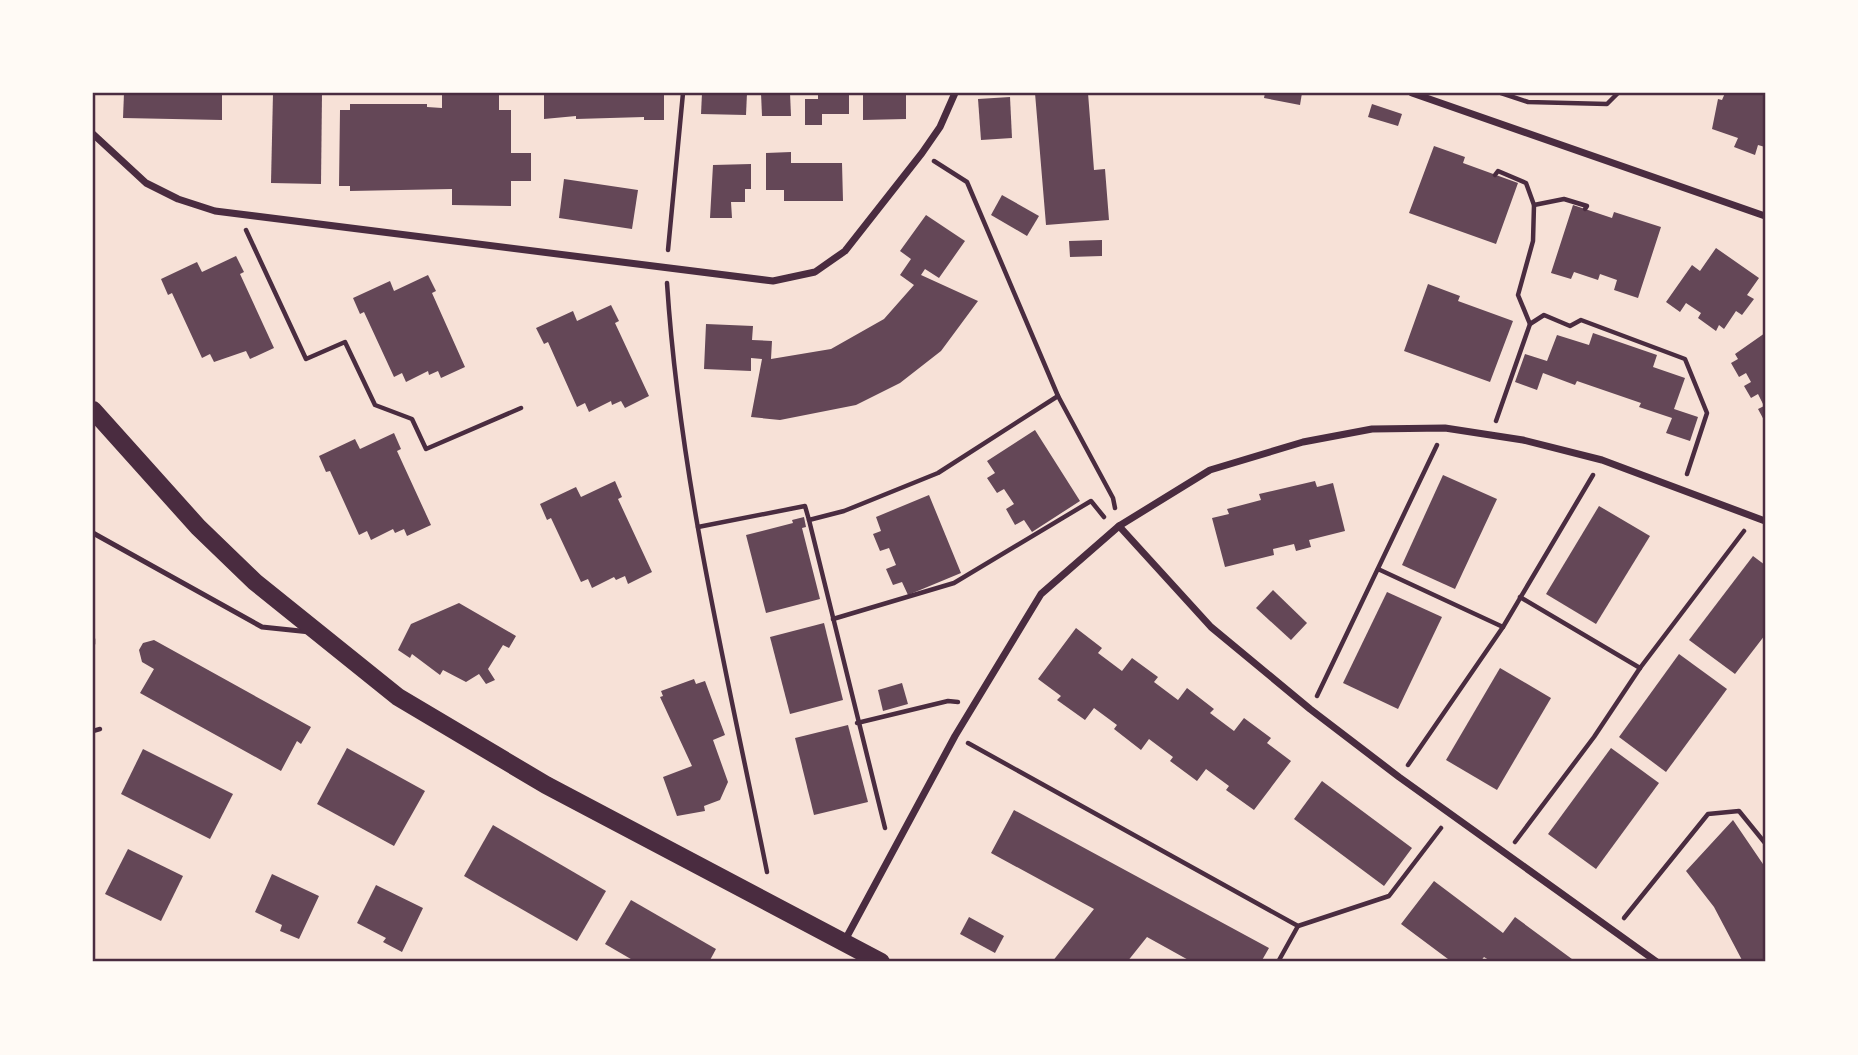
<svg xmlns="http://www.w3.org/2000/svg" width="1858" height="1055" viewBox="0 0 1858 1055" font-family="'Public Sans',sans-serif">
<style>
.building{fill:#644757}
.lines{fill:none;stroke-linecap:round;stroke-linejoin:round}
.path{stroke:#4a2c40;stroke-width:4.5}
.service{stroke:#4a2c40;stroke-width:5}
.minor{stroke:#4a2c40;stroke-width:7}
.primary{stroke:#4a2c40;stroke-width:18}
.neatline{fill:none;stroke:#4a2c40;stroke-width:2.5}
</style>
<rect width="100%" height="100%" fill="#f7e1d7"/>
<g class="building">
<polygon points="124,93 222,93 222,120 123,118"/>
<polygon points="273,93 322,93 321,184 271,183"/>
<polygon points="442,93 499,93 499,110 511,110 511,153 531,153 531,181 511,181 511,206 452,205 452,189 350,191 350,186 339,186 340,110 350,110 350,104 427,104 427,107 442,108"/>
<polygon points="544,93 664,93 664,120 644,120 644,117 576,119 576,116 544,119"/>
<polygon points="702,93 747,93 746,115 701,114"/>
<polygon points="761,93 790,93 791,116 762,116"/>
<polygon points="818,93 849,93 849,114 822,114 822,125 805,125 805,99 818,99"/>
<polygon points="906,93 906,119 863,120 863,94"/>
<polygon points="1035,93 1088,93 1094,170 1105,169 1109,220 1046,225"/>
<polygon points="1265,93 1302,93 1300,105 1264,98"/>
<polygon points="1725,93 1765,95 1765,147 1758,145 1755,155 1734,147 1738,138 1712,129 1718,99 1722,100"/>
<polygon points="1010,97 1012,138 981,140 978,99"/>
<polygon points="1372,104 1402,114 1398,126 1368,117"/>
<polygon points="1434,146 1465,157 1463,163 1518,183 1496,244 1409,213"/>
<polygon points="791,152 791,163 842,163 843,201 784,201 784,190 766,190 766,153"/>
<polygon points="751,164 751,189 745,189 745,202 731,202 732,218 710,218 713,165"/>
<polygon points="564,179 638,190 632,229 559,218"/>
<polygon points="1002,195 1039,216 1027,236 991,215"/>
<polygon points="1573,205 1612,218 1614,212 1661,227 1638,298 1614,290 1617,280 1600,274 1598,280 1574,272 1571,279 1551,273"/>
<polygon points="926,215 965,241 939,278 925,269 921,275 978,301 941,351 900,383 856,405 780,420 751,417 762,359 751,358 751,371 704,369 706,324 753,326 752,340 772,341 771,359 831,349 884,319 914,285 900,275 911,259 900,251"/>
<polygon points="1102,240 1102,256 1070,257 1069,241"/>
<polygon points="1716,248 1759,278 1747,295 1754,299 1742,315 1736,311 1724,329 1719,325 1716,331 1698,318 1701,313 1686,303 1680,312 1666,302 1692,265 1700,271"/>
<polygon points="236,256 244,272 240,274 274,348 250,359 246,351 214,362 210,354 202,358 172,293 168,295 161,279 197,262 202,272"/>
<polygon points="428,275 436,291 432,293 465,367 441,378 438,371 429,375 428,371 406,382 402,373 394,377 364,312 360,314 353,298 390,281 394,291"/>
<polygon points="1428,284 1460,296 1458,301 1513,321 1490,382 1404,351"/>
<polygon points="611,305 619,321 615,323 649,396 625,408 621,401 612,405 611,401 589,412 585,403 577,407 548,342 544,344 536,328 573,311 577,321"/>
<polygon points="1593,333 1657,355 1653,367 1685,378 1674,409 1698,417 1690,441 1666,433 1672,418 1639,407 1641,403 1577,381 1575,385 1543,373 1537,390 1515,382 1525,354 1547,361 1557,335 1589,345"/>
<polygon points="1765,333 1765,422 1758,409 1764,406 1758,394 1751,398 1744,386 1751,382 1746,373 1739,377 1731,363 1738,359 1735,354"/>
<polygon points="1035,430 1080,501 1032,532 1024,520 1015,525 1006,509 1014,504 1004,489 997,493 987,478 995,473 987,461"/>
<polygon points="394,433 401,449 397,451 431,525 407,536 404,529 395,533 393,529 371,540 367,531 359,535 330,471 326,472 319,456 355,439 360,449"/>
<polygon points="1443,475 1497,499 1455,589 1402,565"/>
<polygon points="615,481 622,497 618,499 652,572 628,584 625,576 616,580 614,577 592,588 588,579 581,582 551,518 547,520 540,504 576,487 581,497"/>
<polygon points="1315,481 1317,487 1333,483 1345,531 1309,540 1311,547 1296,551 1294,544 1273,549 1274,555 1225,567 1212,518 1229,514 1227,509 1261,500 1259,494"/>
<polygon points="929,495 961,573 908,595 902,582 893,585 886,569 896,565 889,548 880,551 873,534 881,531 876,517"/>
<polygon points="1599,506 1650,536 1596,624 1546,594"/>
<polygon points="804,517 806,527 802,528 820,599 766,613 746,535 793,523 792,520"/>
<polygon points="1753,556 1765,565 1765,635 1735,674 1689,640"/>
<polygon points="1273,590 1307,623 1291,640 1256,608"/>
<polygon points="1387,592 1442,617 1398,709 1343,683"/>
<polygon points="459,603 516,636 509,648 503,645 488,669 495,680 486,684 479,674 466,682 443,670 440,675 412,654 410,658 398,650 411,624"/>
<polygon points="824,623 843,700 790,714 770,637"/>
<polygon points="1076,628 1102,648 1098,653 1122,671 1132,658 1158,677 1154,682 1178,700 1187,688 1214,709 1210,713 1234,731 1244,718 1271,738 1267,743 1291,761 1254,810 1226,790 1229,786 1206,769 1197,781 1170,761 1173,757 1149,739 1141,750 1114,729 1117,725 1094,708 1085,720 1057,700 1061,696 1038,679"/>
<polygon points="154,640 311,727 301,744 297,741 281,771 140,693 154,669 142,662 139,650 143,643"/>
<polygon points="1679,654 1727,689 1666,772 1619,737"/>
<polygon points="1500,668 1551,698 1497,790 1446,760"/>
<polygon points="694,679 696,684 705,681 725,735 713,740 728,782 720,800 704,806 705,811 677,816 663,777 692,766 660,697 663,696 661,691"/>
<polygon points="902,683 908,704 883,711 878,690"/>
<polygon points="848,725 868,802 814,815 795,738"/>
<polygon points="347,748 425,791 394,846 317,804"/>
<polygon points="1611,748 1659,783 1596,869 1548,834"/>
<polygon points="143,749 233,794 210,839 121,794"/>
<polygon points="1322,781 1412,848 1384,886 1294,819"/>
<polygon points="1014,810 1269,948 1261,962 1192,962 1147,937 1127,962 1052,962 1094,909 991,853"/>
<polygon points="1733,820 1765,867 1765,962 1743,962 1714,907 1686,871"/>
<polygon points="493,825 606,891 577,941 464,876"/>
<polygon points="128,849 183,876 161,921 105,894"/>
<polygon points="272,874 319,896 299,939 280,931 282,925 255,912"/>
<polygon points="1434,881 1503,933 1515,917 1576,962 1492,962 1484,957 1480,962 1452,962 1401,924"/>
<polygon points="376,885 423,908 402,952 383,942 386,938 357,923"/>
<polygon points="631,900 716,949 709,962 636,962 605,944"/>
<polygon points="969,917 1004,936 995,953 960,934"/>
</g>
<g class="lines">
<g class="path">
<polyline points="1501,93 1528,102 1607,104 1618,93"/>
<polyline points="934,161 967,182 1058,396 1113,498 1115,508"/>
<polyline points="1495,175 1498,171 1526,183 1534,205 1533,241 1518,295 1530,324"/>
<polyline points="1534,205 1564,199 1587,206 1585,209"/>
<polyline points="246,230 306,359 345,342 375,405 412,419 426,449 521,408"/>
<polyline points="668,250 683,93"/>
<path d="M667 283C680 482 728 677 767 872"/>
<polyline points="1496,421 1530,324 1544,315 1570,326 1581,320 1685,359 1707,413 1687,474"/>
<polyline points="809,520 885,828"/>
<polyline points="698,527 805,506 809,520 844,511 938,473 1058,396"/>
<polyline points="1378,569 1503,627"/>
<polyline points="1520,597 1640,668"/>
<polyline points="833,619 954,583 1091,501 1104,517"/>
<polyline points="93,639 93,644"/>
<polyline points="1317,696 1437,445"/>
<polyline points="857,723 948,701 958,702"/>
<polyline points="93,731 100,729"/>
<polyline points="968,743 1298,926 1389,896 1441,828"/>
<polyline points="1408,765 1503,627 1593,475"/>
<polyline points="1515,842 1594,737 1640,668 1744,531"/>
<polyline points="1624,918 1708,814 1739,811 1765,843"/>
<polyline points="1278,962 1298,926"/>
</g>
<polyline class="service" points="93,533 262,627 310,632"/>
<g class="minor">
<polyline points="1412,93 1765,216"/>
<polyline points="93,134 146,183 178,199 215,211 773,281 815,272 845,251 922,153 940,127 955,93"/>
<polyline points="1119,526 1211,627 1310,709 1399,777 1657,962"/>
<polyline points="844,942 955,736 1041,594 1119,526 1210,470 1303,442 1372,429 1445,428 1523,440 1602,460 1765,521"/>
</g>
<polyline class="primary" points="93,410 198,527 255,582 398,697 546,785 881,962"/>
</g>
<rect width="1858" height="1055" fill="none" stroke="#fffaf5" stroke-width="189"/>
<rect x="94" y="94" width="1670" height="866" class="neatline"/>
</svg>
